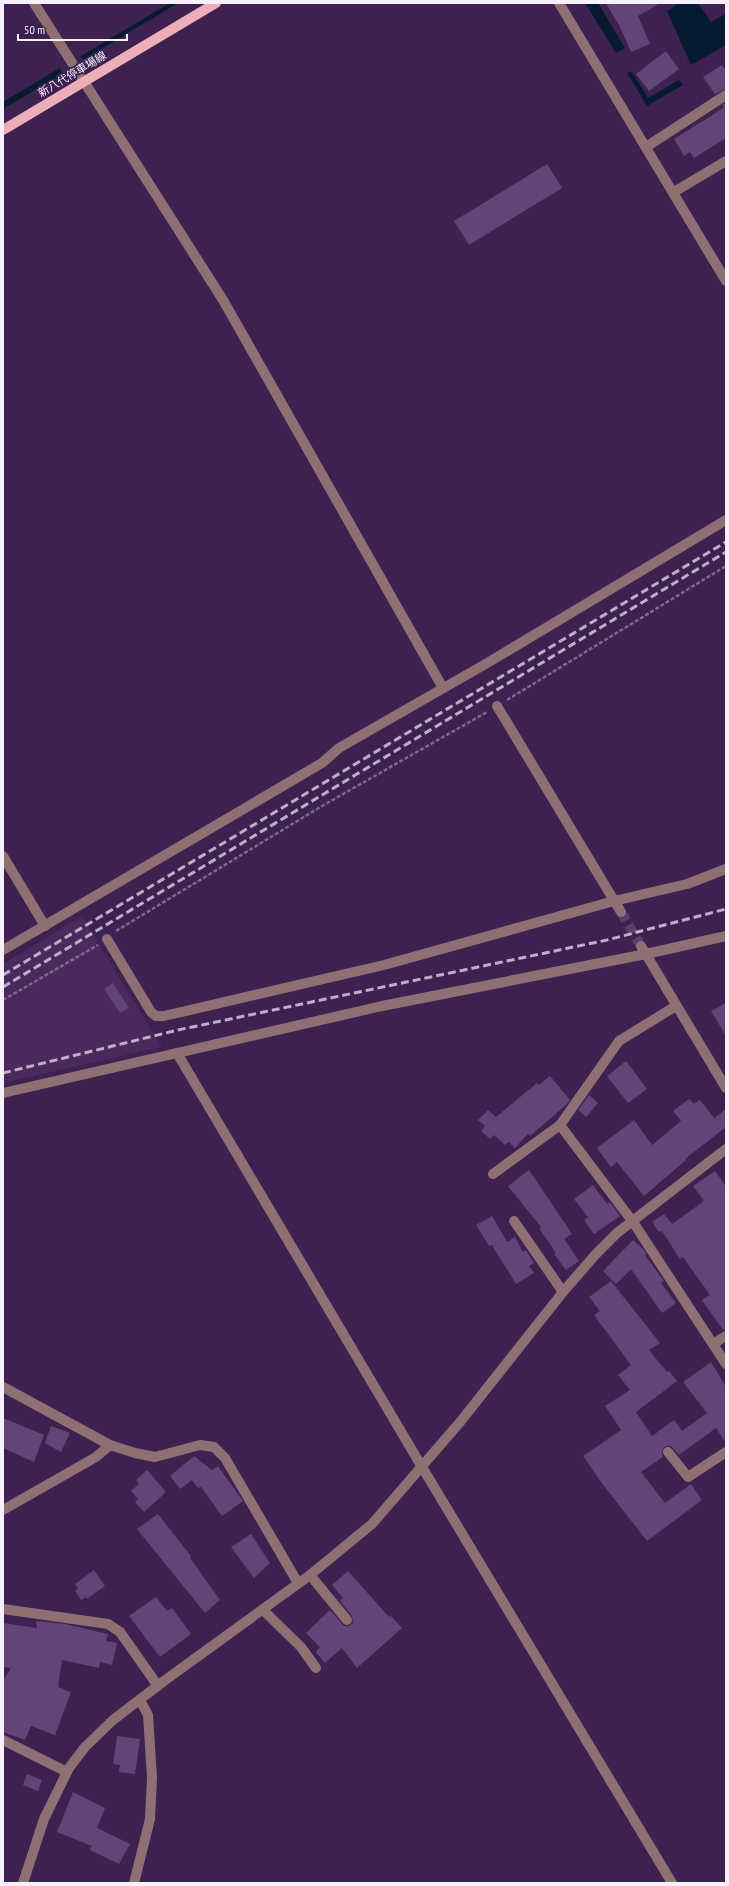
<svg xmlns="http://www.w3.org/2000/svg" width="729" height="1886" viewBox="0 0 729 1886" font-family="'PT Sans Narrow','Noto Sans JP',sans-serif">
<style>
.built{fill:#49295e}
.water{fill:#061b2f}
.building{fill:#624578}
.lines{fill:none;stroke-linecap:round;stroke-linejoin:round}
.minor-tunnel{stroke:#59406a;stroke-width:10;stroke-dasharray:10 5;stroke-linecap:butt}
.path{stroke:#7d698c;stroke-width:2.5;stroke-dasharray:4 2;stroke-linecap:butt}
.minor{stroke:#8e7073;stroke-width:10}
.major{stroke:#edaeb7;stroke-width:10}
.rail{stroke:#bcafc6;stroke-width:3;stroke-dasharray:8 4;stroke-linecap:butt}
.labels{text-anchor:middle;stroke-width:3.5;stroke-linejoin:round;paint-order:stroke}
.street-label{font-size:11px;fill:#f7f1fd;stroke:#3d2150}
</style>
<rect width="100%" height="100%" fill="#3d2150"/>
<polygon class="built" points="82,916 162,1047 3,1083 3,964"/>
<g class="water">
<polygon points="170,3 178,3 83,60 81,56"/>
<polygon points="585,3 598,3 625,48 616,53"/>
<polygon points="679,3 698,3 711,22 726,14 726,45 691,65 667,11"/>
<polygon points="60,68 62,74 3,109 3,102"/>
<polygon points="632,72 648,98 679,80 683,85 647,106 627,73"/>
</g>
<g class="building">
<polygon points="606,3 660,3 638,16 650,44 631,52 620,27"/>
<polygon points="666,51 679,69 649,91 636,74"/>
<polygon points="722,65 726,71 726,89 715,94 703,77"/>
<polygon points="726,103 726,138 694,158 690,152 684,156 674,139 711,116 724,107 722,105"/>
<polygon points="547,164 562,188 469,245 454,221"/>
<polygon points="113,983 129,1008 120,1013 104,989"/>
<polygon points="726,1003 726,1036 711,1011"/>
<polygon points="626,1061 647,1089 628,1103 607,1076"/>
<polygon points="550,1076 570,1100 566,1105 530,1136 528,1134 515,1148 509,1142 505,1145 494,1135 490,1139 481,1131 485,1126 478,1120 488,1110 496,1117 537,1083 539,1085"/>
<polygon points="589,1095 598,1103 586,1117 578,1110"/>
<polygon points="689,1099 694,1104 700,1100 714,1118 726,1109 726,1127 685,1159 686,1160 644,1196 617,1162 611,1167 597,1148 634,1120 652,1145 681,1121 673,1111"/>
<polygon points="529,1170 572,1234 564,1239 579,1261 566,1270 554,1254 556,1253 539,1228 541,1227 508,1186"/>
<polygon points="715,1171 726,1186 726,1330 723,1330 702,1300 710,1295 683,1257 680,1259 662,1231 659,1232 652,1222 664,1214 672,1224 704,1201 693,1186"/>
<polygon points="593,1185 607,1204 610,1202 620,1216 594,1234 584,1220 588,1217 574,1199"/>
<polygon points="492,1216 507,1242 515,1237 523,1252 526,1250 534,1263 529,1266 534,1273 516,1284 492,1245 489,1246 476,1225"/>
<polygon points="633,1240 644,1250 646,1253 645,1255 664,1281 661,1283 676,1303 662,1313 631,1269 616,1284 603,1271"/>
<polygon points="611,1281 660,1343 649,1350 667,1372 669,1371 677,1381 636,1412 652,1436 674,1420 682,1431 707,1413 683,1382 711,1362 726,1387 726,1443 716,1428 679,1455 671,1446 664,1447 662,1453 663,1457 641,1472 665,1503 691,1484 702,1500 647,1541 601,1482 583,1456 621,1430 605,1406 630,1390 618,1375 631,1365 594,1315 600,1311 589,1297"/>
<polygon points="3,1418 44,1435 34,1462 3,1448"/>
<polygon points="51,1426 70,1433 61,1452 45,1443"/>
<polygon points="194,1456 212,1470 218,1466 243,1501 222,1516 201,1487 198,1488 192,1480 180,1489 170,1476"/>
<polygon points="147,1470 166,1492 144,1512 135,1502 138,1499 131,1491 139,1484 136,1480"/>
<polygon points="158,1514 191,1556 190,1558 220,1600 205,1613 137,1529"/>
<polygon points="251,1534 270,1563 254,1578 231,1547"/>
<polygon points="94,1570 105,1586 87,1599 86,1597 81,1600 75,1591 78,1589 75,1584"/>
<polygon points="348,1571 389,1617 390,1615 402,1628 357,1668 342,1648 325,1663 316,1652 320,1647 306,1633 330,1610 344,1626 348,1626 353,1623 352,1616 340,1601 343,1598 332,1585"/>
<polygon points="156,1597 167,1611 172,1608 191,1634 160,1657 129,1616"/>
<polygon points="36,1621 65,1624 108,1634 106,1641 117,1643 112,1665 100,1662 99,1668 62,1660 58,1687 71,1692 55,1735 31,1726 25,1740 3,1732 3,1680 11,1668 3,1667 3,1623 37,1628"/>
<polygon points="117,1736 140,1739 135,1774 119,1772 120,1765 113,1764"/>
<polygon points="27,1774 42,1780 38,1791 23,1785"/>
<polygon points="73,1792 105,1808 97,1828 130,1844 119,1864 90,1850 92,1846 57,1832"/>
</g>
<g class="lines">
<polyline class="minor-tunnel" points="621,912 641,946"/>
<g class="path">
<polyline points="507,700 726,566"/>
<polyline points="116,931 322,806 487,712"/>
<polyline points="3,1000 98,945"/>
</g>
<g class="minor">
<polyline points="34,3 223,300 443,688"/>
<polyline points="559,3 726,281"/>
<polyline points="646,147 726,95"/>
<polyline points="674,192 726,161"/>
<polyline points="497,706 621,912"/>
<polyline points="3,856 45,926"/>
<polyline points="107,939 151,1012 156,1016 164,1016 384,965 614,901 687,884 726,869"/>
<polyline points="641,946 726,1088"/>
<polyline points="3,950 322,763 339,748 489,662 726,520"/>
<polyline points="177,1053 422,1467 672,1883"/>
<polyline points="3,1093 382,1006 646,954 726,936"/>
<polyline points="560,1125 633,1222 726,1364"/>
<polyline points="493,1174 560,1125 619,1041 676,1006"/>
<polyline points="514,1221 563,1292"/>
<polyline points="713,1344 726,1336"/>
<polyline points="3,1387 110,1445 135,1453 155,1457 200,1445 214,1447 225,1458 298,1583"/>
<polyline points="668,1452 688,1477 726,1452"/>
<polyline points="3,1510 96,1457 110,1445"/>
<polyline points="310,1575 347,1620"/>
<polyline points="3,1609 108,1624 120,1632 158,1686"/>
<polyline points="263,1610 301,1647 316,1668"/>
<polyline points="3,1740 67,1772"/>
<polyline points="23,1883 44,1819 69,1768 85,1747 113,1720 164,1681 310,1575 372,1524 461,1421 563,1292 595,1255 617,1233 726,1149"/>
<polyline points="134,1883 150,1819 152,1778 148,1715 140,1700"/>
</g>
<polyline class="major" points="3,130 216,3"/>
<g class="rail">
<polyline points="3,975 726,542"/>
<polyline points="3,987 726,552"/>
<polyline points="3,1073 178,1030 607,940 726,909"/>
</g>
</g>
<g class="labels">
<g class="street-label">
<text transform="translate(72 74) rotate(-31)" y="4">新八代停車場線</text>
</g>
</g>
<rect width="729" height="1886" fill="none" stroke="#f7f1fd" stroke-width="8"/>
<path d="M18 34v6h109v-6" fill="none" stroke="#f7f1fd" stroke-width="2"/>
<text x="24" y="34" font-size="12" fill="#f7f1fd" stroke="#3d2150" stroke-width="3" paint-order="stroke">50 m</text>
</svg>
